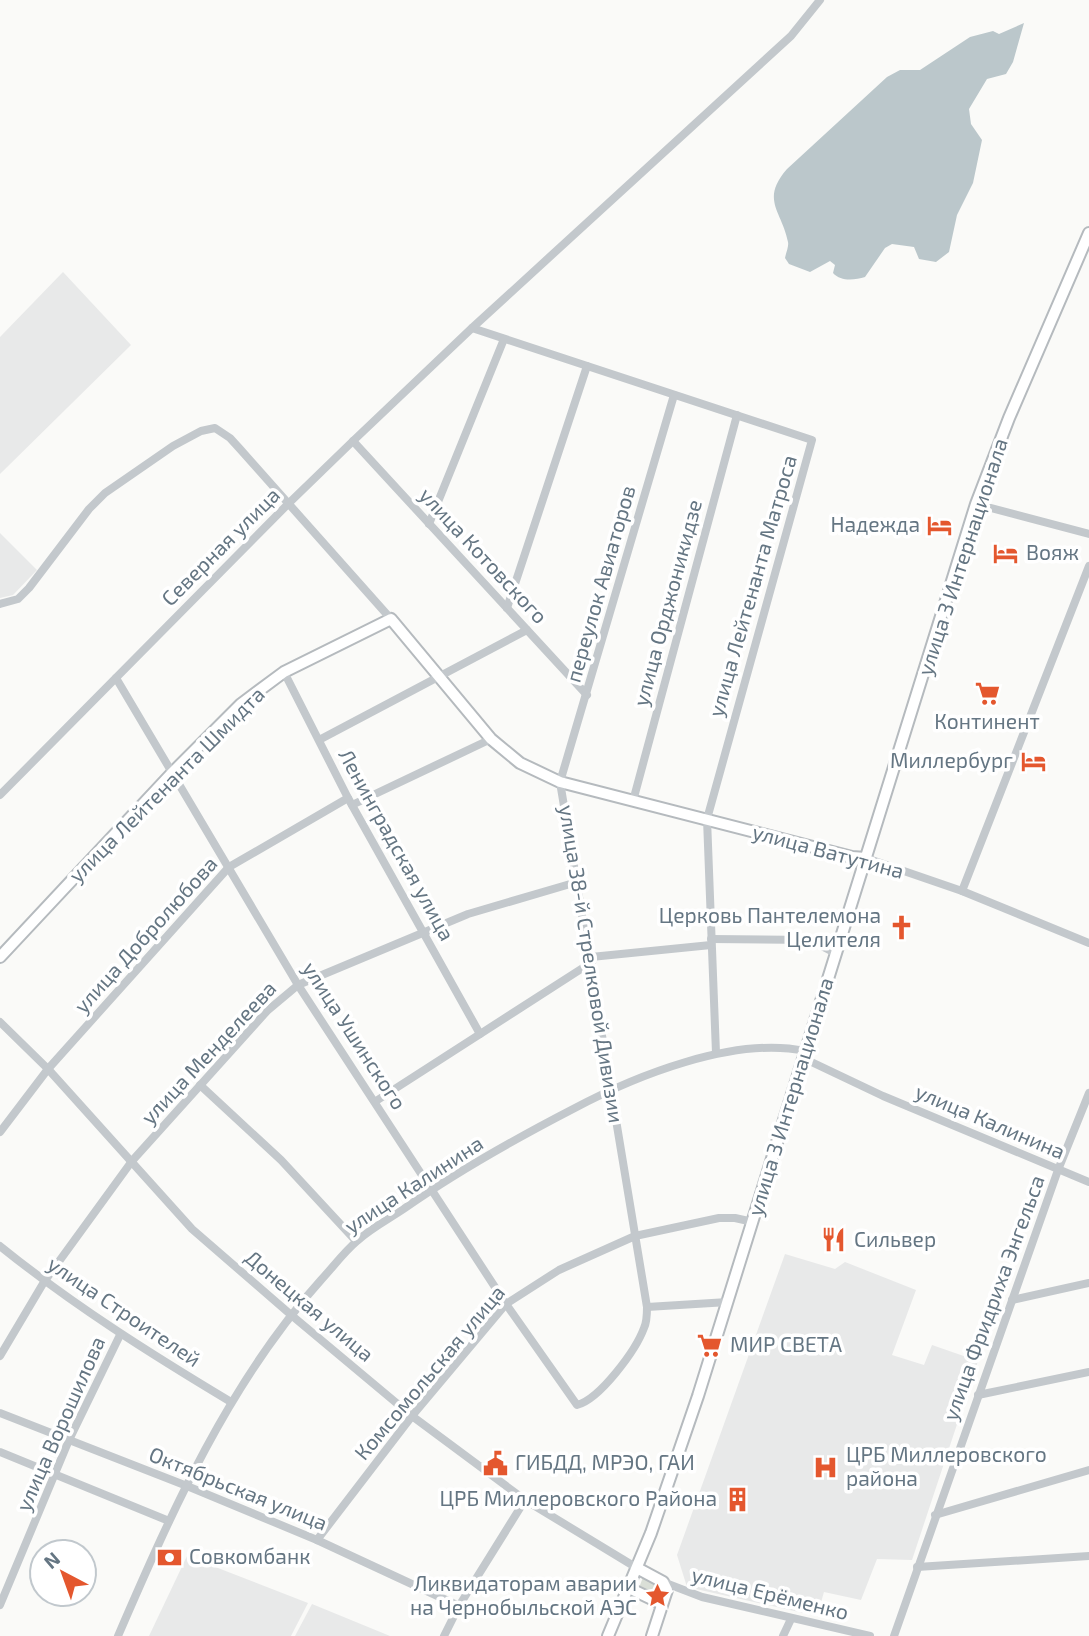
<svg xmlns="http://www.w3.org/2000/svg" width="1089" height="1636" viewBox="0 0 1089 1636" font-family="'Exo 2',sans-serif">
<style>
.built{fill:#e8e9e9}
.green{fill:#dadfd7}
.water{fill:#bbc7cb}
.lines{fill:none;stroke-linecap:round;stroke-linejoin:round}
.major-casing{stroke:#b5babe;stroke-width:14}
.minor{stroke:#c3c8cc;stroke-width:8}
.major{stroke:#fff;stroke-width:10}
.labels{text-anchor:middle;stroke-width:7;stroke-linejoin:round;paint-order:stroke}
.poi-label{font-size:21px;fill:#657683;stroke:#fff;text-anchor:start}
.street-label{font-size:21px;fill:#657683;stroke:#fff}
</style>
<rect width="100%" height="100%" fill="#fafaf8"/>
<g class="built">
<polygon points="63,272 131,345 0,474 0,337"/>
<polygon points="0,533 37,570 13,595 0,598"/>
<polygon points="785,1254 835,1269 845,1262 916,1290 892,1355 924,1365 932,1345 978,1361 912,1560 877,1559 861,1600 824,1592 817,1616 687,1587 677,1555"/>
<polygon points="187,1556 308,1603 291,1636 149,1636"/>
<polygon points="312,1604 390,1636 295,1636"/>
</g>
<polygon class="green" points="643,1577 664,1588 660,1599 639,1588"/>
<path class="water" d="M1024 23 1013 62 1006 74 987 79 969 109 971 124 982 140 973 183 957 215 949 252 936 262 919 259 914 247 892 244 885 248 865 277C855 280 841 282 833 273L835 265 830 261 810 272 789 264 785 258C786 253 789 246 788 242 782 211 760 200 787 169L887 77 900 70H920L970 37 993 31 999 34Z"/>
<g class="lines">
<defs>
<g id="major">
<polyline points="0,957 173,772 241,704 284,672 391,619 491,739 520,763 560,782 852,857 866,858"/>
<polyline points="637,1568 663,1582 667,1590 652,1636"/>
<polyline points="631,1584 633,1590 658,1602 663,1600"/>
<polyline points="608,1636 651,1533 698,1396 976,504 1009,418 1089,233"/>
</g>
</defs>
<use href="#major" class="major-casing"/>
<g class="minor">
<polyline points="472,328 812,440 707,819 716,1053"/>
<polyline points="353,441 587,695"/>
<polyline points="976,504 1089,534"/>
<polyline points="429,524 504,339"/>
<polyline points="0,604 18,599 29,588 89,509 105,493 173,446 201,431 215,428 230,438 240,449 391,619"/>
<polyline points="507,608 587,366"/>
<polyline points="284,672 348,798 480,1034"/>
<path d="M116 678 298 985 506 1304 577 1405C600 1399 636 1350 644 1328 647 1322 647 1314 647 1307L560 782 674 395"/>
<polyline points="319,740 527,630"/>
<polyline points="0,795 288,504 353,441 472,328 791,36 820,0"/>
<polyline points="633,801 737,415"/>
<polyline points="352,805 491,739"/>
<polyline points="866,858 962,891 1089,943"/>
<polyline points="962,891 1089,566"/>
<polyline points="711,939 810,940 835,953"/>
<polyline points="591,957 711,945"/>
<polyline points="0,1022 48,1069 192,1229 290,1314 412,1416 525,1500 637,1568"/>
<polyline points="803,1058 883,1096 1089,1182"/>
<polyline points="200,1085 281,1160 356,1241"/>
<polyline points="376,1101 592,962"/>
<polyline points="0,1132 48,1069 229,867 348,798"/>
<path d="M0 1246C73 1305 151 1354 231 1402"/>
<polyline points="1012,1300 1089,1283"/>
<polyline points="647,1307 728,1302"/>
<polyline points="0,1356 44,1282 132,1161 267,1011 298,985 468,914 577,882"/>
<polyline points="978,1395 1089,1372"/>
<polyline points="0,1413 187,1486 317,1540 459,1606"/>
<polyline points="0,1452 169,1521"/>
<polyline points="935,1515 1089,1470"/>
<polyline points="317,1540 412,1416 506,1304 559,1270 635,1236 719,1218 735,1218 753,1222"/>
<polyline points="917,1567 1089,1556"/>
<polyline points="663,1582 702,1597 870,1636"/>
<polyline points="0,1605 69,1440 120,1335"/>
<path d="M118 1636C172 1511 229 1382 321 1280 333 1267 344 1252 357 1241 371 1228 389 1219 405 1208 458 1171 515 1139 573 1109 635 1076 734 1036 805 1051"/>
<polyline points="444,1636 459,1606 525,1500"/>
<polyline points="783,1636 791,1619"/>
<polyline points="894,1636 1058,1170 1089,1093"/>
</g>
<use href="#major" class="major"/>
</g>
<defs>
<symbol id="hotel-bare" viewBox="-9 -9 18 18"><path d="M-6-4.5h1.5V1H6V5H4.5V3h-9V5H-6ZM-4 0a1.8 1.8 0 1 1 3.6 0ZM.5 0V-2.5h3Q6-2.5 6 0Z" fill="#e4572e" stroke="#fff" stroke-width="2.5" paint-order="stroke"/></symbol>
<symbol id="supermarket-bare" viewBox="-9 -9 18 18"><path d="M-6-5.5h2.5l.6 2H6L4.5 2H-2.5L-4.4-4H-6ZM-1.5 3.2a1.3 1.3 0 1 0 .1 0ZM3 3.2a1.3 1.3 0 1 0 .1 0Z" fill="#e4572e" stroke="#fff" stroke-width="2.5" paint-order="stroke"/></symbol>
<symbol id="church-bare" viewBox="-9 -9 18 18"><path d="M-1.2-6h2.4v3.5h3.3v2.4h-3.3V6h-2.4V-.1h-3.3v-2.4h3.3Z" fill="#e4572e" stroke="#fff" stroke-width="2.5" paint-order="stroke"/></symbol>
<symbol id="restaurant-bare" viewBox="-9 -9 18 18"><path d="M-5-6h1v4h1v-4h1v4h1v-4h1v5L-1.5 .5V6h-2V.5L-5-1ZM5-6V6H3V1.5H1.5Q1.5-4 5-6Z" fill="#e4572e" stroke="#fff" stroke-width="2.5" paint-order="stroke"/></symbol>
<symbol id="civic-bare" viewBox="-9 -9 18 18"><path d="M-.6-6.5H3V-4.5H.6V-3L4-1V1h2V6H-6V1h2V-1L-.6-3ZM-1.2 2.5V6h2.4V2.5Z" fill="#e4572e" stroke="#fff" stroke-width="2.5" paint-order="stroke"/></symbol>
<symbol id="hospital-bare" viewBox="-9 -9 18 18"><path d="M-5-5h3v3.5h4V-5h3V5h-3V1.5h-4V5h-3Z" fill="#e4572e" stroke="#fff" stroke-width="2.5" paint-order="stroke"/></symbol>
<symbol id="building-bare" viewBox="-9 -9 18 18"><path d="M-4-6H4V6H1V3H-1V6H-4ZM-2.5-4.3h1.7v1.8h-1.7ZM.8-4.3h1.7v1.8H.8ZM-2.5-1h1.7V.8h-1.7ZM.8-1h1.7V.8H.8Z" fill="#e4572e" stroke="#fff" stroke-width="2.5" paint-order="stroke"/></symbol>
<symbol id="bank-bare" viewBox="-9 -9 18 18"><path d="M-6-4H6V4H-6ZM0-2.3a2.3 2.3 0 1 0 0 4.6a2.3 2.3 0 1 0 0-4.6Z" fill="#e4572e" stroke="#fff" stroke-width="2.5" paint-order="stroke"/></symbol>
<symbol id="sight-bare" viewBox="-9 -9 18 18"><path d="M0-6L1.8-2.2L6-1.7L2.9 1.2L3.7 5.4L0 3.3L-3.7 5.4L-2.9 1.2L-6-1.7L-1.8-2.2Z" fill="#e4572e" stroke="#fff" stroke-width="2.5" paint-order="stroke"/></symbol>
</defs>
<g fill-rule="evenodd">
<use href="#hotel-bare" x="922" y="508" width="35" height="35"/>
<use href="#hotel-bare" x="988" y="536" width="35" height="35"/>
<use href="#supermarket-bare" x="970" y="676" width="35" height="35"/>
<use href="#hotel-bare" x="1016" y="744" width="35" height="35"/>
<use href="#church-bare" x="884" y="910" width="35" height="35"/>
<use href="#restaurant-bare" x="816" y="1222" width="35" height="35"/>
<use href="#supermarket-bare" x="692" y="1328" width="35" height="35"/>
<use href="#civic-bare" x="478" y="1446" width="35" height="35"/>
<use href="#hospital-bare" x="808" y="1450" width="35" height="35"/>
<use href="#building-bare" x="720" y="1482" width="35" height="35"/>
<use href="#bank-bare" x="152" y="1540" width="35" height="35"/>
<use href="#sight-bare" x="640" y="1578" width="35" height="35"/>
</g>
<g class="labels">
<g class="poi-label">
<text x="920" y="532" text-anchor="end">Надежда</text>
<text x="1026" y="560">Вояж</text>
<text x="987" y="729" text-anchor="middle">Континент</text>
<text x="1013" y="768" text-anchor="end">Миллербург</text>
<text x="881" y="923" text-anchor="end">Церковь Пантелемона<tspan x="881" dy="24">Целителя</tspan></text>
<text x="854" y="1247">Сильвер</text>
<text x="730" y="1352">МИР СВЕТА</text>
<text x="846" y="1462">ЦРБ Миллеровского<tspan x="846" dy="24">района</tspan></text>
<text x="515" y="1470">ГИБДД, МРЭО, ГАИ</text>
<text x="717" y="1506" text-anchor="end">ЦРБ Миллеровского Района</text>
<text x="189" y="1564">Совкомбанк</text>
<text x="637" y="1591" text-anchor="end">Ликвидаторам аварии<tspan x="637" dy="24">на Чернобыльской АЭС</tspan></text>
</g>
<g class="street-label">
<text transform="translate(221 547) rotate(-45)" y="7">Северная улица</text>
<text transform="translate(483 556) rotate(47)" y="7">улица Котовского</text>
<text transform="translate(963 557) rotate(-72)" y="7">улица 3 Интернационала</text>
<text transform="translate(601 584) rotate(-74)" y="7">переулок Авиаторов</text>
<text transform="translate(753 586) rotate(-74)" y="7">улица Лейтенанта Матроса</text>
<text transform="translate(668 603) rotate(-75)" y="7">улица Орджоникидзе</text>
<text transform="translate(167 785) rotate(-45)" y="7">улица Лейтенанта Шмидта</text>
<text transform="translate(396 845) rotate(61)" y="7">Ленинградская улица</text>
<text transform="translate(828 852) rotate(15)" y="7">улица Ватутина</text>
<text transform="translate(146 935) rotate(-48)" y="7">улица Добролюбова</text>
<text transform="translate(591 964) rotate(81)" y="7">улица 38-й Стрелковой Дивизии</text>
<text transform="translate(354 1036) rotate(57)" y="7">улица Ушинского</text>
<text transform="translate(209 1053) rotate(-47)" y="7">улица Менделеева</text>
<text transform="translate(791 1097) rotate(-73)" y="7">улица 3 Интернационала</text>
<text transform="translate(990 1122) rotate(23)" y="7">улица Калинина</text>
<text transform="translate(414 1185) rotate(-33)" y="7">улица Калинина</text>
<text transform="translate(994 1298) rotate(-70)" y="7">улица Фридриха Энгельса</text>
<text transform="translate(309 1306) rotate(40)" y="7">Донецкая улица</text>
<text transform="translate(124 1312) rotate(34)" y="7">улица Строителей</text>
<text transform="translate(430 1373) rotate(-50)" y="7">Комсомольская улица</text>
<text transform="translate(61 1424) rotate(-66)" y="7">улица Ворошилова</text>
<text transform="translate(238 1489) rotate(22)" y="7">Октябрьская улица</text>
<text transform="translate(770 1594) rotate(14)" y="7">улица Ерёменко</text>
</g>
</g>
<g transform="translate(63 1573) rotate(319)"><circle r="33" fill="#ffffff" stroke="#c1c8cd" stroke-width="2"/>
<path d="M0-5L12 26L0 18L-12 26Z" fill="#e4572e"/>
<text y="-10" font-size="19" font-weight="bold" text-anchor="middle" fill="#657683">N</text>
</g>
</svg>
